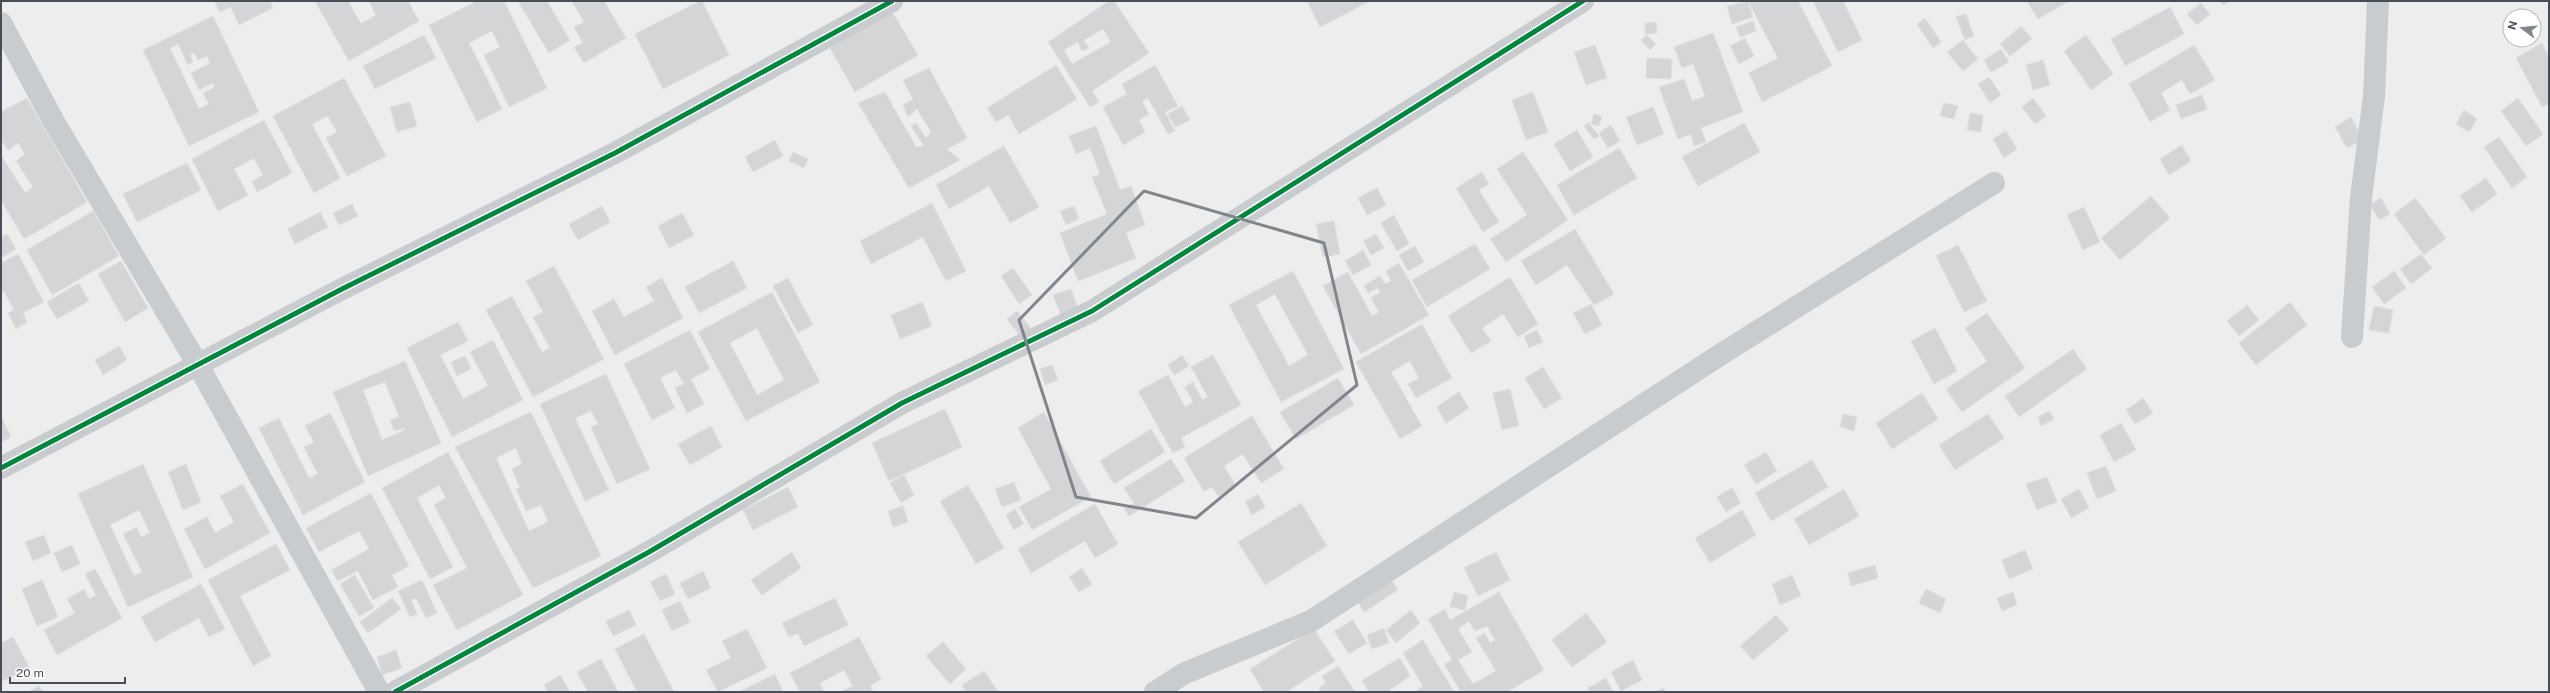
<svg xmlns="http://www.w3.org/2000/svg" width="2550" height="693" viewBox="0 0 2550 693" font-family="'Public Sans',sans-serif">
<style>
.building{fill:#d5d5d7;stroke:#dfdfe0;fill-rule:evenodd}
.lines{fill:none;stroke-linecap:round;stroke-linejoin:round}
.minor{stroke:#c9ccce;stroke-width:22}
.cycleway-casing{stroke:#fff;stroke-width:8}
.cycleway{stroke:#00873e;stroke-width:5}
.marked{fill:none;stroke:#81868c;stroke-width:3;stroke-linejoin:round}
</style>
<rect width="100%" height="100%" fill="#eeeded"/>
<g class="building">
<polygon points="214,1 270,1 273,8 239,25 231,7 220,12"/>
<polygon points="315,1 348,1 361,24 376,15 369,1 408,1 419,21 349,61"/>
<polygon points="477,1 504,1 547,88 509,107 484,55 500,47 492,31 469,43 502,109 477,122 429,25"/>
<polygon points="518,1 547,1 570,40 549,53"/>
<polygon points="572,1 604,1 626,38 584,63 574,47 583,43 574,27 584,22"/>
<polygon points="700,1 702,1 729,55 663,89 635,34"/>
<path d="M1109 1H1114L1149 53 1092 91 1099 102 1090 107 1048 42ZM1103 29 1111 42 1072 64 1064 50 1078 42 1082 51 1089 48 1084 40Z"/>
<polygon points="1307,1 1370,1 1320,27"/>
<polygon points="1748,1 1753,17 1732,24 1727,6"/>
<polygon points="1752,1 1798,1 1832,66 1762,102 1749,73 1778,58 1749,3"/>
<polygon points="1813,1 1843,1 1862,40 1838,52"/>
<polygon points="2027,1 2069,1 2038,19"/>
<polygon points="2220,1 2230,1 2223,5"/>
<polygon points="2201,3 2210,14 2197,25 2187,14"/>
<polygon points="2170,7 2184,34 2125,66 2111,39"/>
<polygon points="890,8 918,55 855,92 828,45"/>
<polygon points="1966,14 1974,36 1965,40 1956,17"/>
<path d="M213 16 259 112 189 146 143 50ZM178 44 188 65 193 62 190 55 194 53 198 60 207 56 210 63 191 73 199 90 213 83 215 87 203 93 209 104 199 109 170 48Z"/>
<polygon points="1925,18 1941,42 1933,48 1917,24"/>
<polygon points="1753,21 1756,31 1740,37 1736,27"/>
<polygon points="1656,22 1657,33 1645,34 1645,23"/>
<polygon points="2021,26 2032,39 2010,56 2000,44"/>
<polygon points="1713,33 1743,112 1701,128 1706,142 1694,146 1691,134 1678,139 1659,87 1684,79 1692,101 1705,96 1693,64 1682,68 1674,47"/>
<polygon points="424,35 436,58 375,89 363,66"/>
<polygon points="1647,35 1656,44 1650,50 1641,40"/>
<polygon points="2086,35 2113,74 2091,90 2064,51"/>
<polygon points="1745,38 1754,56 1739,64 1730,46"/>
<polygon points="1963,40 1978,59 1963,71 1947,52"/>
<polygon points="2542,43 2549,57 2549,104 2542,107 2516,58"/>
<polygon points="1595,45 1607,78 1586,85 1574,52"/>
<polygon points="2194,45 2215,80 2190,94 2182,80 2161,93 2170,110 2150,122 2129,84"/>
<polygon points="2001,49 2009,62 1991,72 1984,60"/>
<polygon points="1647,58 1672,59 1671,79 1646,78"/>
<polygon points="2043,60 2050,85 2033,90 2026,65"/>
<polygon points="1056,65 1077,99 1019,134 1008,115 996,122 987,108"/>
<polygon points="1155,65 1178,106 1165,112 1175,131 1168,134 1148,98 1142,101 1149,114 1139,120 1145,132 1123,145 1103,107 1127,94 1122,84"/>
<polygon points="929,68 967,138 947,149 960,160 909,188 858,103 885,92 916,147 924,146 911,126 916,123 926,138 931,132 917,109 908,117 903,105 913,99 903,80"/>
<polygon points="1989,77 2001,95 1990,103 1978,84"/>
<polygon points="344,78 386,156 347,176 326,138 337,132 328,116 312,124 340,178 314,193 273,116"/>
<polygon points="1533,92 1548,132 1526,140 1512,100"/>
<polygon points="2202,95 2207,109 2181,119 2176,105"/>
<polygon points="27,98 87,202 24,239 1,200 1,155 25,193 33,187 16,161 25,154 18,143 8,150 1,140 1,112"/>
<polygon points="2033,98 2046,116 2035,124 2022,107"/>
<polygon points="2518,98 2543,134 2526,146 2501,111"/>
<polygon points="410,102 417,126 397,132 390,107"/>
<polygon points="1944,103 1958,106 1954,119 1940,116"/>
<polygon points="1182,106 1190,120 1175,127 1168,114"/>
<polygon points="1653,107 1664,134 1637,145 1626,117"/>
<polygon points="2464,110 2477,119 2469,132 2456,124"/>
<polygon points="1970,113 1983,115 1981,132 1967,130"/>
<polygon points="1594,114 1602,116 1599,126 1591,124"/>
<polygon points="2351,117 2363,139 2347,148 2335,127"/>
<polygon points="264,120 292,173 257,192 252,181 263,175 254,158 234,169 248,195 218,211 192,159"/>
<polygon points="1588,122 1599,136 1594,139 1584,126"/>
<polygon points="1744,123 1760,152 1698,186 1682,157"/>
<polygon points="1611,125 1620,141 1608,148 1599,133"/>
<polygon points="1096,126 1120,190 1131,186 1145,225 1126,233 1136,258 1078,281 1060,233 1107,214 1092,177 1100,174 1090,148 1076,154 1069,136"/>
<polygon points="1577,130 1593,157 1570,171 1554,144"/>
<polygon points="2006,131 2017,149 2004,158 1993,139"/>
<polygon points="2499,137 2527,177 2512,188 2484,147"/>
<polygon points="775,140 783,156 753,172 745,157"/>
<polygon points="2182,145 2191,161 2169,175 2160,159"/>
<polygon points="1004,146 1039,207 1010,223 989,186 949,209 936,185"/>
<polygon points="1619,148 1637,178 1574,215 1557,185"/>
<polygon points="793,152 808,159 804,168 789,161"/>
<polygon points="1523,152 1568,220 1506,262 1490,239 1527,215 1497,169"/>
<polygon points="187,163 201,190 137,222 123,194"/>
<polygon points="1482,172 1489,184 1479,190 1499,222 1483,232 1456,188"/>
<polygon points="2486,178 2497,194 2472,212 2460,196"/>
<polygon points="1377,188 1386,205 1367,215 1358,198"/>
<polygon points="2151,196 2170,218 2120,260 2101,238"/>
<polygon points="2381,198 2390,214 2379,220 2370,205"/>
<polygon points="2415,198 2446,238 2424,255 2394,214"/>
<polygon points="932,203 966,271 946,281 923,237 871,264 860,241"/>
<polygon points="352,204 358,216 339,225 333,213"/>
<polygon points="602,206 610,222 578,240 569,224"/>
<polygon points="1074,206 1079,219 1066,225 1060,211"/>
<polygon points="2084,207 2100,242 2083,250 2067,215"/>
<polygon points="93,211 119,256 52,295 27,250"/>
<polygon points="320,212 328,227 295,244 288,229"/>
<polygon points="682,213 694,235 669,248 658,226"/>
<polygon points="1394,215 1409,244 1397,251 1381,223"/>
<polygon points="1334,221 1340,254 1323,257 1316,224"/>
<polygon points="1575,229 1614,294 1594,305 1567,265 1536,285 1521,261"/>
<polygon points="7,234 16,249 1,258 1,238"/>
<polygon points="1376,234 1384,248 1371,255 1363,241"/>
<polygon points="1475,244 1490,269 1427,307 1412,280"/>
<polygon points="1958,245 1987,301 1964,312 1936,256"/>
<polygon points="1415,246 1424,262 1408,271 1399,255"/>
<polygon points="1363,250 1371,265 1353,275 1345,261"/>
<polygon points="18,254 44,302 23,313 27,322 16,329 8,313 14,310 4,291 1,293 1,263"/>
<polygon points="2421,254 2432,268 2411,284 2400,269"/>
<polygon points="121,261 148,308 125,322 98,274"/>
<polygon points="733,261 747,288 699,313 685,287"/>
<polygon points="1399,263 1429,315 1361,354 1323,286 1348,272 1372,316 1379,312 1371,298 1380,292 1378,288 1368,293 1364,286 1380,276 1385,284 1391,281 1386,271"/>
<polygon points="554,266 604,359 533,397 486,310 512,296 542,352 550,348 533,317 543,312 526,281"/>
<polygon points="1013,268 1032,295 1019,304 1001,276"/>
<path d="M1293 271 1344 369 1281 402 1229 305ZM1275 294 1308 355 1289 366 1256 305Z"/>
<polygon points="2394,271 2406,288 2384,304 2372,287"/>
<polygon points="1510,277 1538,324 1518,337 1503,314 1482,328 1491,341 1471,353 1448,316"/>
<polygon points="662,278 683,318 615,355 592,311 614,299 624,317 654,301 646,287"/>
<polygon points="788,278 813,325 798,333 773,286"/>
<polygon points="79,283 89,301 57,319 47,302"/>
<polygon points="1071,289 1079,311 1062,318 1053,295"/>
<path d="M772 292 820 382 746 421 698 332ZM757 328 784 380 757 395 730 343Z"/>
<polygon points="922,302 932,326 900,339 891,315"/>
<polygon points="2290,302 2307,325 2256,365 2239,343"/>
<polygon points="1591,304 1602,325 1585,334 1573,313"/>
<polygon points="2247,305 2259,320 2239,336 2227,321"/>
<polygon points="2374,306 2393,310 2389,333 2369,330"/>
<polygon points="1017,311 1034,332 1024,341 1007,319"/>
<polygon points="1987,313 2025,368 1962,412 1946,389 1987,361 1965,328"/>
<polygon points="458,322 468,341 440,355 463,399 488,386 470,352 493,340 523,400 452,437 407,348"/>
<polygon points="1422,324 1452,378 1416,398 1408,384 1419,378 1410,361 1391,372 1422,426 1400,439 1356,362"/>
<polygon points="1935,328 1957,371 1934,384 1911,341"/>
<polygon points="690,330 710,369 691,379 704,404 687,413 675,388 684,384 676,370 660,378 675,408 652,420 624,364"/>
<polygon points="1537,330 1543,342 1529,348 1524,336"/>
<polygon points="119,346 127,360 103,375 95,360"/>
<polygon points="2073,349 2087,369 2019,417 2005,396"/>
<polygon points="1182,355 1189,366 1174,375 1168,365"/>
<polygon points="1213,355 1241,405 1181,438 1185,447 1173,453 1138,391 1168,375 1185,407 1193,402 1185,387 1193,382 1202,400 1208,397 1191,367"/>
<polygon points="465,356 471,369 457,376 451,362"/>
<path d="M405 361 441 443 368 476 333 392ZM385 382 399 417 390 420 394 431 405 428V430L382 440 363 390Z"/>
<polygon points="1052,365 1058,380 1045,385 1040,369"/>
<polygon points="1543,367 1562,398 1544,409 1525,378"/>
<polygon points="606,374 650,469 617,484 591,427 598,424 591,411 575,418 609,490 585,501 540,404"/>
<polygon points="1338,378 1354,405 1296,439 1280,412"/>
<polygon points="1510,389 1519,426 1502,430 1493,393"/>
<polygon points="1459,392 1469,408 1446,423 1437,407"/>
<polygon points="1922,393 1938,419 1892,449 1876,423"/>
<polygon points="2143,398 2153,413 2135,424 2126,410"/>
<polygon points="945,409 962,447 889,481 872,443"/>
<polygon points="2050,411 2054,419 2041,426 2038,417"/>
<path d="M531 412 601 556 533 588 455 447ZM516 448 522 464 512 469 520 488 516 489 526 511 541 505 548 522 529 531 496 458Z"/>
<polygon points="1044,412 1091,497 1032,530 1019,507 1051,489 1018,428"/>
<polygon points="330,413 365,482 303,515 259,428 279,418 309,478 318,474 304,447 314,442 305,426"/>
<polygon points="1843,414 1857,417 1854,431 1840,427"/>
<polygon points="1988,414 2004,438 1955,470 1939,445"/>
<polygon points="1,416 11,437 1,442"/>
<polygon points="1252,416 1284,469 1261,483 1243,454 1224,466 1236,486 1218,496 1212,487 1204,491 1184,458"/>
<polygon points="2121,423 2136,450 2114,462 2100,435"/>
<polygon points="711,426 722,447 690,465 678,444"/>
<polygon points="1151,429 1165,452 1114,484 1100,461"/>
<polygon points="448,452 523,595 457,630 433,585 467,568 434,505 446,498 439,485 417,498 453,567 430,579 382,488"/>
<polygon points="1766,452 1777,471 1756,484 1744,465"/>
<polygon points="1171,459 1185,481 1129,516 1124,509 1134,503 1124,488"/>
<polygon points="1812,460 1828,487 1771,521 1755,493"/>
<path d="M143 464 193 577 128 607 78 494ZM139 510 150 533 141 537 137 527 123 534 142 572 134 576 110 525Z"/>
<polygon points="186,464 201,502 183,510 168,472"/>
<polygon points="2106,466 2116,491 2097,499 2087,473"/>
<polygon points="904,475 914,495 901,503 890,483"/>
<polygon points="2047,477 2057,502 2037,510 2026,484"/>
<polygon points="1014,482 1021,500 1002,507 995,489"/>
<polygon points="243,484 270,533 205,569 184,529 207,517 215,533 234,522 220,496"/>
<polygon points="968,485 1004,548 976,564 940,501"/>
<polygon points="788,487 798,507 753,530 743,510"/>
<polygon points="1732,488 1741,503 1726,512 1717,497"/>
<polygon points="1844,489 1859,516 1809,545 1794,519"/>
<polygon points="2079,489 2089,508 2071,518 2061,499"/>
<polygon points="371,493 409,566 392,575 398,587 373,600 358,571 338,581 331,570 369,549 359,531 319,552 306,528"/>
<polygon points="1258,494 1265,507 1252,515 1245,502"/>
<polygon points="1301,503 1327,546 1265,585 1238,542"/>
<polygon points="1095,504 1118,544 1095,558 1085,541 1031,573 1018,549"/>
<polygon points="903,506 908,522 893,527 888,511"/>
<polygon points="1015,509 1024,524 1014,530 1006,515"/>
<polygon points="1742,510 1756,535 1710,563 1695,538"/>
<polygon points="44,535 51,553 33,561 25,542"/>
<polygon points="276,544 290,570 240,596 271,656 253,666 208,580"/>
<polygon points="72,545 80,564 62,572 54,553"/>
<polygon points="2025,550 2033,569 2009,579 2002,560"/>
<polygon points="792,552 801,568 762,595 751,580"/>
<polygon points="1496,552 1510,580 1478,596 1464,568"/>
<polygon points="1875,565 1878,578 1851,586 1848,573"/>
<polygon points="1082,568 1092,584 1079,592 1069,577"/>
<polygon points="95,569 122,618 57,655 44,630 75,613 67,599 84,589 89,599 96,595 85,574"/>
<polygon points="703,571 711,588 688,599 680,583"/>
<polygon points="666,574 675,594 660,601 650,582"/>
<polygon points="355,575 374,608 359,616 340,584"/>
<polygon points="1792,575 1801,596 1780,605 1772,584"/>
<polygon points="1389,576 1398,590 1364,612 1355,597"/>
<polygon points="42,580 58,617 37,626 22,589"/>
<polygon points="422,580 437,613 426,618 416,598 411,600 417,614 410,617 398,591"/>
<polygon points="201,584 225,629 209,637 199,618 155,642 141,617"/>
<polygon points="1926,589 1946,599 1940,613 1919,603"/>
<polygon points="1454,592 1468,596 1465,610 1450,607"/>
<path d="M1499 592 1544 670 1507 692H1461L1444 664 1452 660 1428 619 1445 609 1450 620ZM1469 621 1475 631 1487 626 1495 640 1490 643 1485 633 1476 638 1496 671 1473 684 1458 660 1472 652 1458 629Z"/>
<polygon points="2013,592 2017,605 2002,611 1997,598"/>
<polygon points="392,598 401,609 368,633 360,622"/>
<polygon points="835,598 848,625 804,646 798,633 789,637 782,623"/>
<polygon points="680,601 690,622 672,631 662,610"/>
<polygon points="629,610 636,625 613,636 606,621"/>
<polygon points="1411,610 1420,623 1396,643 1386,630"/>
<polygon points="1586,613 1607,642 1572,667 1552,640"/>
<polygon points="1776,615 1789,630 1753,660 1740,646"/>
<polygon points="1353,620 1367,643 1349,654 1334,631"/>
<polygon points="1384,628 1389,643 1372,649 1367,635"/>
<polygon points="747,629 767,668 718,692 706,670 731,658 722,641"/>
<polygon points="1314,629 1335,661 1286,692 1264,692 1250,669"/>
<polygon points="644,634 674,692 637,692 615,649"/>
<polygon points="13,637 29,667 1,682 1,643"/>
<polygon points="859,637 881,679 870,686 873,692 840,692 853,686 844,670 820,683 824,692 800,692 790,673"/>
<polygon points="1423,640 1454,692 1414,692 1423,686 1403,653"/>
<polygon points="943,642 966,669 950,684 926,656"/>
<polygon points="396,650 402,668 382,675 377,657"/>
<polygon points="1400,658 1410,676 1387,692 1369,692 1362,680"/>
<polygon points="601,659 618,692 588,692 577,672"/>
<polygon points="1633,660 1642,680 1621,691 1611,672"/>
<polygon points="1338,666 1355,692 1321,692 1319,688 1326,683 1322,676"/>
<polygon points="984,671 998,692 966,692 962,685"/>
<polygon points="775,674 783,692 739,692"/>
<polygon points="560,675 570,692 548,692 544,685"/>
<polygon points="1606,678 1613,692 1590,692 1588,688"/>
<polygon points="39,686 43,692 29,692"/>
<polygon points="1664,688 1665,692 1653,692"/>
</g>
<g class="lines">
<g class="minor">
<polyline points="1,23 53,120 198,365 379,692"/>
<polyline points="2352,337 2361,198 2374,96 2378,1"/>
<polyline points="1,468 342,289 615,153 892,1"/>
<polyline points="395,692 649,552 902,403 1092,311 1583,1"/>
<polyline points="1155,692 1185,673 1311,621 1723,353 1994,183"/>
</g>
<defs>
<g id="cycleway">
<polyline points="1,468 342,289 615,153 892,1"/>
<polyline points="395,692 649,552 902,403 1092,311 1583,1"/>
</g>
</defs>
<use href="#cycleway" class="cycleway-casing"/>
<use href="#cycleway" class="cycleway"/>
</g>
<path class="marked" d="M1144 191 1324 243 1357 385 1196 518 1076 497 1019 320Z"/>
<rect width="2550" height="693" fill="none" stroke="#464f58" stroke-width="4"/>
<g transform="translate(2522 28) rotate(286)"><circle r="19" fill="#ffffff" stroke="#b5b9bc"/>
<path d="M0-3L7 15L0 10L-7 15Z" fill="#81868c"/>
<text y="-6" font-size="11" font-weight="bold" text-anchor="middle" fill="#464f58">N</text>
</g>
<path d="M10 677v6h115v-6" fill="none" stroke="#464f58" stroke-width="2"/>
<text x="16" y="677" font-size="12" fill="#464f58" stroke="#ffffff" stroke-width="3" paint-order="stroke">20 m</text>
</svg>
